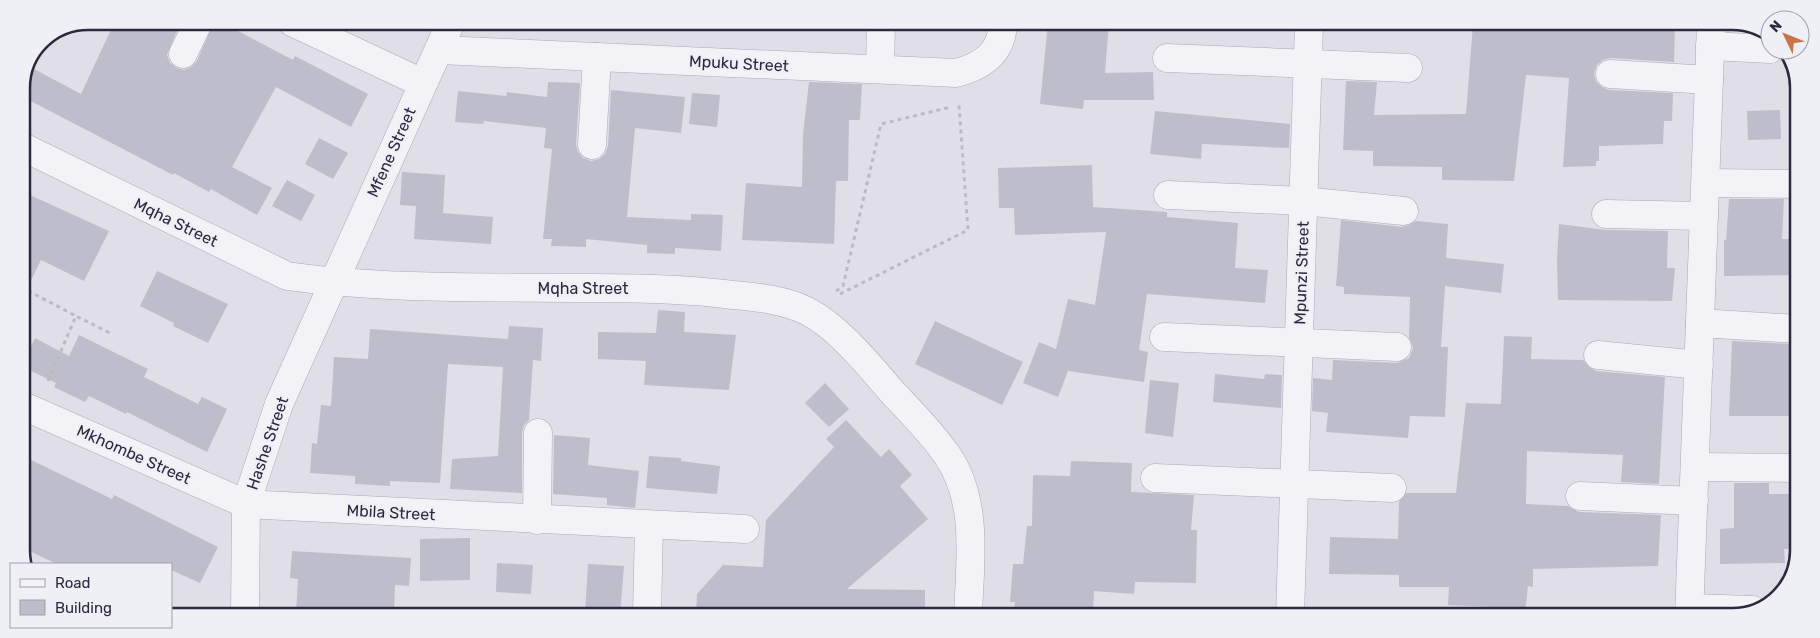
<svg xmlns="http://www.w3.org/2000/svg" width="1820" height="638" viewBox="0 0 1820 638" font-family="Rubik,sans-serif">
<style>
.building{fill:#bebdcb}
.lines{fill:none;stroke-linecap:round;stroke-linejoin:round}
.minor-casing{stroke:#aaa8b5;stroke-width:29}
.path{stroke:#bbbac3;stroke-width:3;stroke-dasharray:4 4;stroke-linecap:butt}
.minor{stroke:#f3f2f7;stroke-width:28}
.labels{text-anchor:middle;stroke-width:4.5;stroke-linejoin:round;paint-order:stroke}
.street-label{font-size:16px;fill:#2c293f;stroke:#efeff6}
.rim{fill:none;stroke:#2c293f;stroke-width:2.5}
</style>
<rect width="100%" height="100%" fill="#e0dfe8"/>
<g class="building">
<polygon points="115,21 181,21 167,55 170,63 177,68 184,70 191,67 197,61 214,22 221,22 293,60 295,56 368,94 351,127 276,87 232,167 272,188 257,215 211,189 209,192 174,173 173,175 21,96 21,87 32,68 81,94"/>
<polygon points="1048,23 1109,23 1105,73 1153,72 1154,100 1084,100 1083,109 1040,104"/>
<polygon points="1473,24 1675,25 1674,62 1610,58 1603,60 1597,65 1594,73 1596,81 1602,87 1609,90 1673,93 1672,121 1664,121 1663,144 1599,146 1599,161 1596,161 1596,166 1563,167 1569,78 1526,75 1514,181 1442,180 1442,167 1373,166 1373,151 1343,150 1346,81 1377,82 1374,115 1466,114"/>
<polygon points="548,82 580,83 576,145 578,152 583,158 591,161 599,159 605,154 608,146 611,90 685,97 681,133 635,128 627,217 691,220 691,214 723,215 721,251 675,248 675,254 647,253 647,245 586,239 586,247 551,246 552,239 543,239 552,149 544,148 546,128 484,121 483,124 455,122 458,91 506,96 507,92 547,97"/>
<polygon points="809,82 862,84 860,120 849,120 848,181 836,181 834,244 742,240 746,183 802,187 803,135"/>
<polygon points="692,93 720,95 717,127 689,124"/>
<polygon points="1780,110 1781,139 1748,140 1747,111"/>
<polygon points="1155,111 1290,124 1289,148 1202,144 1201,159 1150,154"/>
<polygon points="319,138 348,153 333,179 305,164"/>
<polygon points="1092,165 1093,207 1167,212 1167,217 1238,223 1235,268 1268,270 1265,303 1147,294 1139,350 1148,352 1144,382 1068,371 1058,397 1023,383 1039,342 1056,349 1068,299 1095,305 1106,232 1015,235 1014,208 999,208 998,168"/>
<polygon points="402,172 445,175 443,213 493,217 491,244 414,239 416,206 400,205"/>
<polygon points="287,180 315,195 301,221 272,206"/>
<polygon points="21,191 109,231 84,281 41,260 21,300"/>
<polygon points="1729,199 1784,199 1782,239 1791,239 1791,275 1724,276 1724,240 1726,240"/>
<polygon points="1341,220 1402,227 1410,225 1416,221 1448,224 1446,258 1504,264 1501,293 1445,286 1441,347 1448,347 1445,417 1410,416 1408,438 1326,432 1328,413 1312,411 1313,378 1332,380 1333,360 1397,363 1409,358 1413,348 1409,338 1410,297 1344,294 1344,287 1336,286"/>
<polygon points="1559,224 1606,230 1668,231 1667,268 1675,268 1672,301 1558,300 1557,259"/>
<polygon points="157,271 228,304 208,343 173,326 174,323 140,306"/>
<polygon points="658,310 685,312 684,332 736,335 729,390 644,385 646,361 598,359 598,332 656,333"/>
<polygon points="935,321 1023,362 1002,405 915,364"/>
<polygon points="509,326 543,328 541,361 533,360 529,420 524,425 522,433 522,493 450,489 452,459 498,456 503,367 448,364 440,483 390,481 390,486 355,484 355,476 310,473 312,443 317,444 321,405 331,406 334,357 368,359 370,329 508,339"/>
<polygon points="79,335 148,369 144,377 198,404 202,397 227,409 207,452 127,412 126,414 89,396 85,402 54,387 56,383 21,366 35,338 69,356"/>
<polygon points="1504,336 1532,337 1531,359 1583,360 1589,367 1596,371 1665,377 1659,484 1621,482 1623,455 1527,451 1526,504 1568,506 1579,512 1661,515 1658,566 1533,569 1533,587 1528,586 1525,613 1493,611 1494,607 1448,605 1449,587 1399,587 1399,575 1329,574 1330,537 1398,539 1399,502 1406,493 1456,493 1466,403 1501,404"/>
<polygon points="1732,341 1791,344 1789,416 1729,416"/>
<polygon points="1215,374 1264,379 1265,374 1282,375 1281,408 1213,402"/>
<polygon points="1150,380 1179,383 1173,437 1145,433"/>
<polygon points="825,383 849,409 829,427 805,403"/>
<polygon points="846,420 881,457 889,449 912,475 900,486 928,519 847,589 925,590 925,615 696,615 697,594 723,565 763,567 766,520 834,447 826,439"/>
<polygon points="554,435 590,438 588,465 639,471 635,508 607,505 607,498 553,494"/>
<polygon points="649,456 681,458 681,461 720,466 717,494 646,488"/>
<polygon points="29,459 112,499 114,495 218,547 200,583 171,570 171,564 57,564 21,547 21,475"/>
<polygon points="1071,461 1132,463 1131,492 1194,495 1191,530 1197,530 1196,583 1135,582 1134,594 1094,591 1093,615 1014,615 1015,602 1010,602 1013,564 1023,564 1027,526 1032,526 1033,475 1070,476"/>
<polygon points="1734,483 1769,483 1769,494 1795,494 1795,549 1784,549 1785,563 1720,564 1720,529 1734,528"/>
<polygon points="470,538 470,580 420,581 420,539"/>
<polygon points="292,551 411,558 409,586 395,585 394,614 296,614 298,579 290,578"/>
<polygon points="497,563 533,565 531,594 496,592"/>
<polygon points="588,564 624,566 620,614 585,614"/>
</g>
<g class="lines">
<defs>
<g id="minor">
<polyline points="292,22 422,83"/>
<polyline points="1710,46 1770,49"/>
<path d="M440 50 956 73C983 66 1002 53 1003 23"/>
<polyline points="183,54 199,21"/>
<polyline points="1167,58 1408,68"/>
<polyline points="880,69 881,23"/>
<polyline points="1610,74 1709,80"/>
<polyline points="592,145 597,57"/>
<path d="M21 146 287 276C387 290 494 287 595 288 641 288 687 289 733 295 757 297 785 300 807 311 841 329 869 366 894 394 912 413 932 433 947 455 979 501 970 562 968 615"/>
<polyline points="1706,183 1798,184"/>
<polyline points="1168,195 1303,201 1404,211"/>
<polyline points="1606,214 1704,216"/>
<polyline points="1700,323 1797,329"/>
<polyline points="1164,337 1397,347"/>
<polyline points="1598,355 1699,365"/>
<polyline points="21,405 246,504 745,529"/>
<polyline points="1695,467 1796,468"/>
<polyline points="1155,478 1392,488"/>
<polyline points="1580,496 1694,501"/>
<polyline points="537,520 538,433"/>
<polyline points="1690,608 1753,610"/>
<polyline points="245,614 246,504 279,404 451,22"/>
<polyline points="647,615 649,526"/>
<polyline points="1290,616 1309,24"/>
<polyline points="1689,617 1711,25"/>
</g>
</defs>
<use href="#minor" class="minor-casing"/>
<g class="path">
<polyline points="21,287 76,316"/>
<polyline points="836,291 843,286 881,124 951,107"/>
<polyline points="840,294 968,230 959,105"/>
<polyline points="48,381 76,316 110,333"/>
</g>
<use href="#minor" class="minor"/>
</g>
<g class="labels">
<g class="street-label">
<text transform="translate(739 63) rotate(3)" y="6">Mpuku Street</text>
<text transform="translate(391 152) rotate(-66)" y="6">Mfene Street</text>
<text transform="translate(176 222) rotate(26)" y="6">Mqha Street</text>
<text transform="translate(1301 273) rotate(-88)" y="6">Mpunzi Street</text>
<text x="583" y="294">Mqha Street</text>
<text transform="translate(267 443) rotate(-71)" y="6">Hashe Street</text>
<text transform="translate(134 454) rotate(24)" y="6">Mkhombe Street</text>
<text transform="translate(391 512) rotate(3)" y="6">Mbila Street</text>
</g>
</g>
<path d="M0 0H1820V638H0ZM88 30H1732A58 58 0 0 1 1790 88V550A58 58 0 0 1 1732 608H88A58 58 0 0 1 30 550V88A58 58 0 0 1 88 30Z" fill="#efeff6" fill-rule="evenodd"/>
<path class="rim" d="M88 30H1732A58 58 0 0 1 1790 88V550A58 58 0 0 1 1732 608H88A58 58 0 0 1 30 550V88A58 58 0 0 1 88 30Z"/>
<rect x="10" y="563" width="162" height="65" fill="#efeff6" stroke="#a1a0ad"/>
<rect x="20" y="579" width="25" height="8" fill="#f3f2f7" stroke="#a1a0ad"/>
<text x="55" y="588" font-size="15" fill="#2c293f">Road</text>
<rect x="20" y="600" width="25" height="15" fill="#bebdcb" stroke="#a1a0ad"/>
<text x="55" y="613" font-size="15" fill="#2c293f">Building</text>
<g transform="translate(1785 35) rotate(313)"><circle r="24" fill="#efeff6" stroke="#a1a0ad"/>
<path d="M0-4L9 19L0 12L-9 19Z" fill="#ca7547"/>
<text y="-8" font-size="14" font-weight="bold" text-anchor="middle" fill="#2c293f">N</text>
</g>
</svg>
